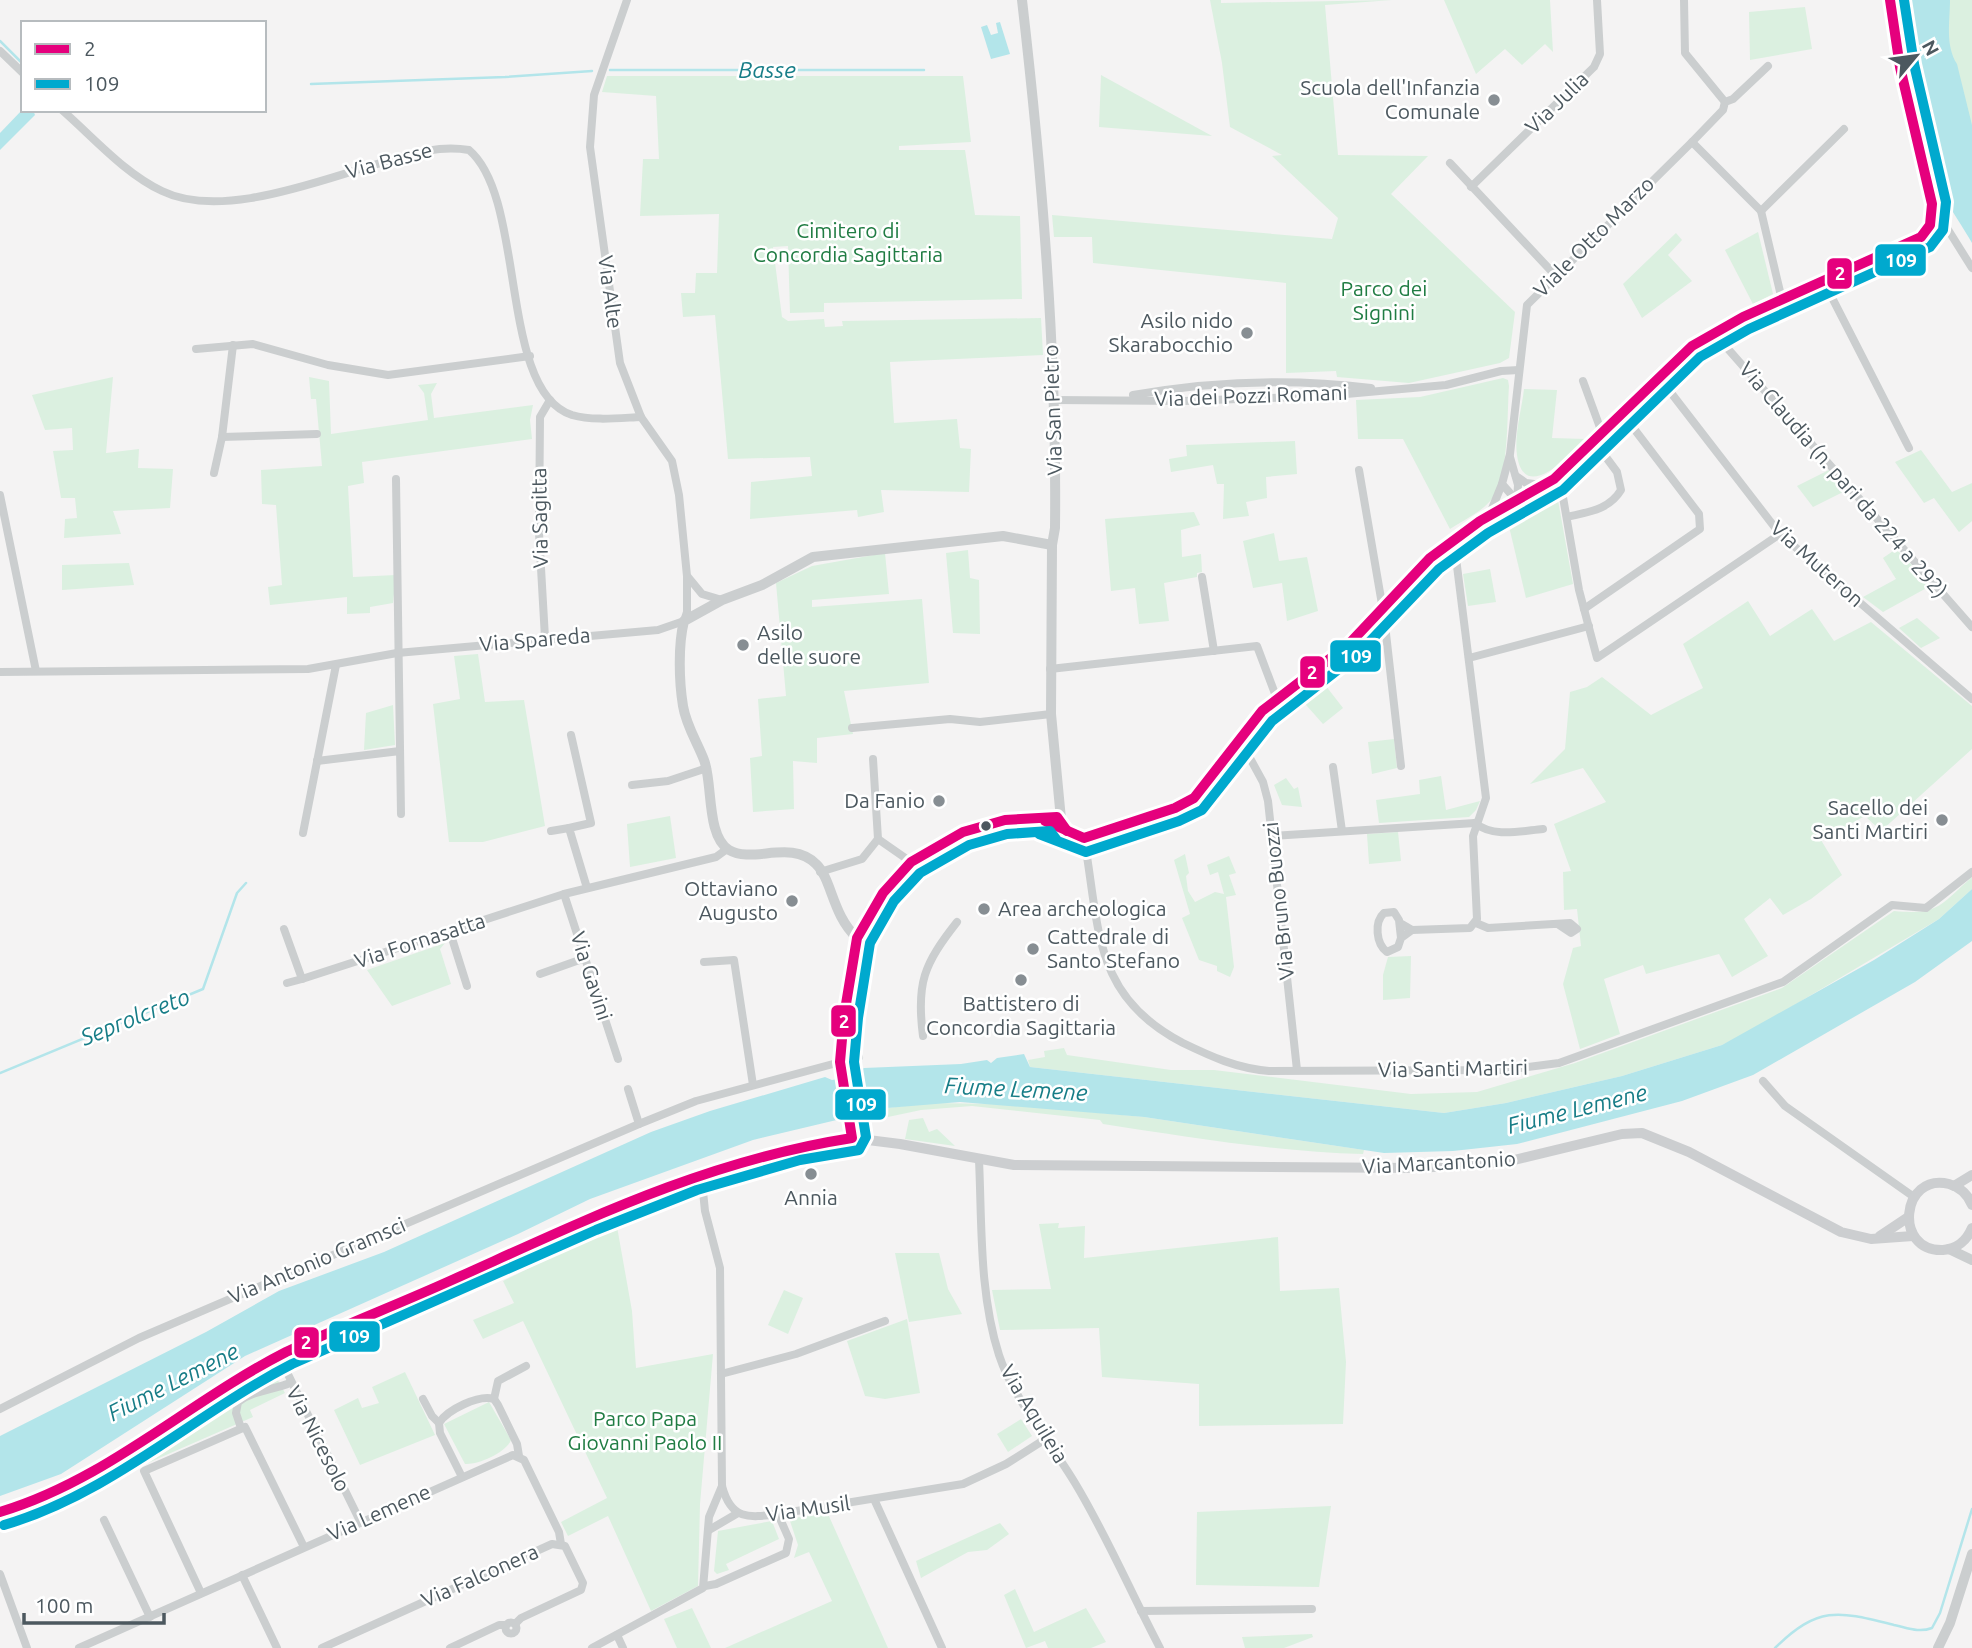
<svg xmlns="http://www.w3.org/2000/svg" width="1972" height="1648" viewBox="0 0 1972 1648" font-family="Ubuntu,sans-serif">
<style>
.green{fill:#dbf0e0}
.water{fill:#b3e5ea}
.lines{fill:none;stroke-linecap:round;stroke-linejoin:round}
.stream{stroke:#b3e5ea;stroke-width:2.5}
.minor{stroke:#cbcecf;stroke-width:8}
.tertiary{stroke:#cbcecf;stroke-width:10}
.secondary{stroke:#ccced0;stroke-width:10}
.bus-1-casing{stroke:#fff;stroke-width:16}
.bus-2-casing{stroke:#fff;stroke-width:16}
.bus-1{stroke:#e5007d;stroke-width:10}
.bus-2{stroke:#00a9ce;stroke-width:10}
.poi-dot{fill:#878e93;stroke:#fff;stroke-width:2.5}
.bus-dot{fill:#4c585f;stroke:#fff;stroke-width:2.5}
.labels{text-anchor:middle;stroke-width:5;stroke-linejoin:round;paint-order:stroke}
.poi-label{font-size:21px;fill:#4c585f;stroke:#fff;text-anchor:end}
.street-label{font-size:21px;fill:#4c585f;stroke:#fff}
.park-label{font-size:21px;fill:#207c43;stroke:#fff}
.water-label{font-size:23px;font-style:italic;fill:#177d87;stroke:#fff}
.line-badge{stroke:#fff;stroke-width:2.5}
.badge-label{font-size:19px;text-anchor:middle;font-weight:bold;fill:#fff}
</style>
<rect width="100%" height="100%" fill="#f4f3f3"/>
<g class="green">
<polygon points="1210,0 1221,0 1221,3 1392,0 1325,5 1338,155 1428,156 1391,194 1515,312 1509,358 1500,363 1409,383 1337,377 1336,371 1286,373 1286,283 1093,263 1092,237 1054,237 1052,215 1332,239 1338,218 1272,156 1282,155 1230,127 1222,63"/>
<polygon points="1444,0 1550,0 1553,52 1545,44 1522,65 1505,49 1476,74"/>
<polygon points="1917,0 1972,0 1972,196"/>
<polygon points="1805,7 1812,49 1750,60 1749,12"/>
<polygon points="1101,75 1212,136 1099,127"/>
<polygon points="607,76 963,76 971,142 899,146 899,150 965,150 975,215 1020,216 1022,299 824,303 824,312 790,313 788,246 773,247 782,317 788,321 824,319 825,327 843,326 842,321 1041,318 1043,355 890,362 894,423 957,419 960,448 971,449 969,492 881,490 884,512 858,517 857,510 750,519 751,482 812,476 810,457 728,459 715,315 683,317 681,293 695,293 696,273 717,273 719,214 640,216 643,159 659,159 656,96 602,92"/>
<polygon points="1758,232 1773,294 1753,304 1725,250"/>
<polygon points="1676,233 1682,240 1668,255 1692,281 1642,318 1623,284"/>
<polygon points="113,377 106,453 139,449 138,468 173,469 170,508 113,511 121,534 64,538 65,519 77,518 75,498 61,498 53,451 73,450 72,428 45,430 32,395"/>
<polygon points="309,377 329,381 331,434 428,420 424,393 418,385 437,383 431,394 434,418 533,405 530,420 532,439 362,462 364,483 348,486 353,577 396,575 393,603 370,607 370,613 347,614 347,597 270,605 268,587 282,585 276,505 262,504 261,470 322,466 316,399 311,399"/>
<path d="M1503 378 1508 380 1509 386C1507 413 1509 474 1494 496 1484 511 1465 519 1450 529L1403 439H1358L1356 400 1420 397Z"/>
<path d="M1524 389 1557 390 1552 438 1586 439C1572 454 1524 505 1517 455 1514 435 1522 408 1524 389Z"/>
<polygon points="1295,441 1297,474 1266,477 1267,498 1246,502 1249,516 1223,519 1224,484 1217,484 1213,465 1171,472 1169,459 1187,456 1186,445"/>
<polygon points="1921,450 1952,492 1972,483 1972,521 1959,532 1934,498 1924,503 1895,462"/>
<polygon points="1829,470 1847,490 1813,507 1797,486"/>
<polygon points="1556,489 1573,584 1526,598 1507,518"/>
<polygon points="1194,512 1200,525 1181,530 1182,557 1201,554 1202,572 1197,573 1197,577 1164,583 1169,621 1139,624 1135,588 1111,591 1105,519"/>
<polygon points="1274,533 1279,561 1307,557 1318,611 1287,621 1282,583 1253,588 1243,541"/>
<polygon points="1896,549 1932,585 1883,612 1863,597 1896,579 1883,558"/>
<polygon points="968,550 970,578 979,580 980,634 953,633 946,553"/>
<polygon points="885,553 889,594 812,600 812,607 922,599 929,683 844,691 853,734 817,738 817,763 793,761 794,809 753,812 750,758 762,756 758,699 786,696 776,583 812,566"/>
<polygon points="129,563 134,585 62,590 62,565"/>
<polygon points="1490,569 1496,602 1468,606 1463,574"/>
<polygon points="1748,601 1770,636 1812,609 1834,641 1871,622 1972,706 1972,749 1881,831 1865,816 1821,840 1842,875 1811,899 1783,915 1770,898 1744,919 1768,956 1732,977 1719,954 1646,974 1643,965 1604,979 1620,1034 1580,1049 1563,984 1573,948 1581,946 1577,909 1564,910 1563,872 1571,871 1554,824 1606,802 1583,768 1530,784 1565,749 1570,692 1587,687 1602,677 1651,715 1703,688 1683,644"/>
<polygon points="1917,618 1940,638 1921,648 1899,628"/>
<polygon points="478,654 485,702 524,700 545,826 483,842 449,842 433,704 460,699 454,656"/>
<polygon points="1322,681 1343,708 1323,724 1299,697"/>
<polygon points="393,705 395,745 364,750 366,713"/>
<polygon points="1394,739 1397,768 1372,774 1368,742"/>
<polygon points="1441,776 1446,810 1480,801 1476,810 1469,817 1379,823 1376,800 1420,794 1419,780"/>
<polygon points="1286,778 1294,789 1298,787 1302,807 1282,805 1274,785"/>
<polygon points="670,816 676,858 630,867 627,824"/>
<polygon points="1398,832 1401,861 1369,864 1367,834"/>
<polygon points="1185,854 1189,873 1186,876 1188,891 1195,902 1215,892 1224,894 1218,872 1210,875 1207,865 1229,856 1236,873 1229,875 1236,895 1226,897 1234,967 1230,977 1217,971 1217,966 1199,960 1182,918 1190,914 1174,860"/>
<path d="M1972 877V889L1939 919 1749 1032 1722 1045 1622 1076 1506 1103 1444 1113 1030 1067 1028 1060 1045 1057 1044 1051 1064 1048 1067 1055 1171 1070H1214L1411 1094 1477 1092 1575 1063 1782 988 1894 911C1939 915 1939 906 1972 877Z"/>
<polygon points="445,943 440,949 451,984 392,1006 367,970"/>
<polygon points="1411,956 1410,998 1383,1000 1383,975 1388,957"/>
<path d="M931 1103 1002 1104 1144 1117 1364 1150 1363 1154C1278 1152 1188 1137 1103 1124L1100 1120 972 1106 921 1110 855 1124 854 1118 887 1108Z"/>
<polygon points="923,1118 929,1132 937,1129 955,1146 905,1139 909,1120"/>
<polygon points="616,1221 632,1311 636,1368 713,1354 700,1504 698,1586 651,1611 608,1516 568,1536 561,1522 607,1498 523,1321 483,1339 473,1320 514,1303 503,1281 578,1244 576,1239"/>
<polygon points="1059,1223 1058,1228 1085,1226 1084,1258 1278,1237 1280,1291 1339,1288 1346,1362 1343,1424 1199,1426 1199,1384 1102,1377 1099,1328 1000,1330 992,1290 1051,1289 1039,1224"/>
<polygon points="895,1253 939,1253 948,1289 962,1314 909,1322"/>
<polygon points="784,1290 803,1298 788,1334 768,1325"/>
<polygon points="907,1319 920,1393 885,1399 865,1396 847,1341"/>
<polygon points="270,1366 285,1393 250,1410 253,1417 134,1469 127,1458 242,1380"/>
<polygon points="405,1372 435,1435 360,1465 334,1410 358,1398 362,1408 379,1403 372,1387"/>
<path d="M489 1402 511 1440C506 1453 478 1465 465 1464L444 1424Z"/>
<polygon points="1021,1419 1032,1436 1008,1452 997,1434"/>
<polygon points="1331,1506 1319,1587 1196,1585 1197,1512"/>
<polygon points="828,1514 888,1648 725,1648 832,1601 809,1552 794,1558 798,1545 790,1521 792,1518"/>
<polygon points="772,1521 779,1539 726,1564 729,1570 717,1574 714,1571 718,1531"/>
<polygon points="1000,1523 1009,1534 987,1550 968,1552 921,1578 916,1561"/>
<polygon points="1015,1589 1034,1632 1086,1608 1106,1642 1091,1648 1048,1648 1045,1641 1026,1648 1004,1595"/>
<polygon points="692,1608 711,1648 677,1648 664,1619"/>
<polygon points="1312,1634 1313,1637 1284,1648 1245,1648 1242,1637"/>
</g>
<g class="water">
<path d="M1902 0H1950C1950 21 1945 45 1957 64L1972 125V243C1963 227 1952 212 1944 196 1919 145 1908 57 1902 0Z"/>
<polygon points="1000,22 1010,54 991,59 981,27 987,25 991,35 998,33 996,23"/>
<polygon points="23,109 33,110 35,115 0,150 0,133"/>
<polygon points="1972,889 1972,941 1915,982 1753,1075 1682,1101 1517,1144 1453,1151 1384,1153 1144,1117 960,1102 887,1108 753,1140 590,1199 518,1234 245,1356 61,1474 0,1496 0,1436 206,1332 279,1291 384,1252 651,1132 710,1111 825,1077 832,1080 849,1077 864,1068 961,1064 987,1060 991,1063 997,1058 1024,1054 1030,1067 1444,1113 1506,1103 1622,1076 1722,1045 1874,960 1939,919"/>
</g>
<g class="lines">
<g class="stream">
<polyline points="0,41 23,64"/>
<polyline points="610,70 924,70"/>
<polyline points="311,84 505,77 592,71"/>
<polyline points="0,1073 203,989 237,893 246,883"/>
<path d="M1775 1648C1819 1605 1838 1611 1894 1625 1908 1628 1919 1633 1932 1628L1940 1613 1972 1509"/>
</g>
<g class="minor">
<polyline points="1684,0 1685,53 1725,102"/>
<polyline points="0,51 23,73"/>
<path d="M62 110C93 137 124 173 162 191 219 219 312 183 370 166 403 157 434 144 469 150 527 199 498 391 572 415 593 421 619 418 641 417"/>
<polyline points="1692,142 1761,211 1782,300"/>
<polyline points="1450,163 1555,275"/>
<polyline points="1471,187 1594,67 1600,54 1597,0"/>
<polyline points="1932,204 1972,268"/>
<polyline points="1761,211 1844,129"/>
<polyline points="1824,282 1909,448"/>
<polyline points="1714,333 1972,627"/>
<polyline points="196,349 253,344 328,365 388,375 530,356"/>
<polyline points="1658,376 1780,534 1972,699"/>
<polyline points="1583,381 1602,433"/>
<path d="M1133 395C1212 381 1291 378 1371 388"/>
<polyline points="1054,400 1184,401 1324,396 1446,385 1501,371 1519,370"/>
<polyline points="222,437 317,434"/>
<polyline points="1510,457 1518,485 1517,501"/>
<polyline points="1359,470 1384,616 1401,766"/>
<polyline points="214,473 222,437 233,345"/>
<polyline points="1559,474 1579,590 1597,658 1780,534"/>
<polyline points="1516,476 1526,483 1542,485"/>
<polyline points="396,479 401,814"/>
<polyline points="0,495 36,671"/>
<polyline points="1517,501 1502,484 1510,454 1527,305 1692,142 1723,110 1725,102 1733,99 1768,66"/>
<polyline points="1489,516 1502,484"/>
<path d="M1567 517C1588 512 1609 510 1621 490L1617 472 1594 441"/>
<polyline points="688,577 702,594 722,600"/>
<polyline points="1202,577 1214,651"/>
<polyline points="1584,609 1700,529 1699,514 1622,413"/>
<polyline points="545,638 539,533 540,417 550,400"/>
<polyline points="1469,658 1589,626"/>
<polyline points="1050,669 1257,646 1277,699"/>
<polyline points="0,672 308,669 397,653 658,630 684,621 687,612 687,576 679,495 672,461 641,417 620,363 590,147 594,95 627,0"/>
<polyline points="852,728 950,719 980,722 1051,714"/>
<polyline points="571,735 591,823 569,828 587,888"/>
<polyline points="1239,738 1263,782 1268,801 1297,1070"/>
<polyline points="873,759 878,839"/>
<polyline points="317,761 400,751"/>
<polyline points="1333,767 1342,831"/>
<polyline points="632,785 668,781 707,768"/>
<path d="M1475 823C1493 838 1521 831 1543 829"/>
<polyline points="551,831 569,828"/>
<polyline points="303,833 336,665"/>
<polyline points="1272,836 1475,823"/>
<path d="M1084 838C1100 928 1092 996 1183 1043 1212 1057 1236 1068 1269 1071L1505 1070 1559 1063 1783 982 1892 905 1926 908 1972 872"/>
<polyline points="820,872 862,859 878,839 911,862"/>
<polyline points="564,894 618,1059"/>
<path d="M1400 923 1412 930 1401 938 1398 947 1387 952C1376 944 1374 922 1384 913L1394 912 1399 920 1401 938"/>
<polyline points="1476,923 1488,928 1570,923 1577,929 1571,933 1559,925"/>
<polyline points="284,929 302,979 564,894 716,857 727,849"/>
<polyline points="1412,930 1470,928 1477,919 1473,836 1486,798 1456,558 1451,541"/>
<polyline points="450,932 467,986"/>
<polyline points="704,962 734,960 753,1085"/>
<polyline points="540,974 585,958"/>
<polyline points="287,983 302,979"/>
<path d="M923 1036C916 983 924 964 957 922"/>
<polyline points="1763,1081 1785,1106 1914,1197"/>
<polyline points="628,1089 639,1124"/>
<path d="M979 1160C982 1223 979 1293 999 1355 1013 1398 1051 1443 1075 1483 1107 1536 1131 1593 1160 1648"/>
<path d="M701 1172 705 1211 720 1268 722 1486C731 1520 748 1518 778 1514L963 1484 1006 1464 1047 1438"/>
<polyline points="279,1356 360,1521"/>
<polyline points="721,1374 796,1354 885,1321"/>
<polyline points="423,1399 432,1416 439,1423"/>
<polyline points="494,1399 498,1381 526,1366"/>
<polyline points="0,1409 139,1338 639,1124 696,1101 859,1057"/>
<path d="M241 1428 236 1413 238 1402C252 1391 273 1390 290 1383"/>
<path d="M462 1477 440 1433 439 1423C447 1410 479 1394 494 1399L498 1405 517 1444 519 1456"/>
<polyline points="874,1499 942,1648"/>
<polyline points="104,1520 150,1617"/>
<polyline points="709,1530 738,1513"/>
<polyline points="0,1574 27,1648"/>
<polyline points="242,1575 277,1648"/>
<polyline points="705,1586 716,1584 786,1553 789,1539 778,1514"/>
<polyline points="201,1593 144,1471 245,1427 304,1547"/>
<polyline points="1141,1611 1312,1609"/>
<circle cx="511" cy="1628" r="5.5"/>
<polyline points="617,1635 623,1648"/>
<polyline points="79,1648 513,1455 524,1460 559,1532 561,1544"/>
<polyline points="322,1648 552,1544 565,1546 583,1583 581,1590 521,1618 515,1624"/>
<polyline points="450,1648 499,1625 506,1625"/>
<polyline points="592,1648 703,1588 709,1517 722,1486"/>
</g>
<g class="tertiary">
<path d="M1022 0C1042 174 1057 352 1055 528L1052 545 1051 714 1061 819 1067 831"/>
<polyline points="1042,820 1084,838 1175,808 1194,798 1262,711 1349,644 1430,558 1480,521 1554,479 1692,346 1743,317 1921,237 1930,225 1932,204 1900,67 1890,0"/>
<path d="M857 938C832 915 832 879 816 864 791 839 753 864 729 850 706 836 713 783 704 760 697 742 686 725 683 706 679 681 678 645 684 621L722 600 762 585 813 557 1003 536 1052 545"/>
<path d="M852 1138C849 1113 841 1089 840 1064 839 1041 844 1017 848 995 851 976 852 954 858 936 885 859 967 816 1045 820"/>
<polyline points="1949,1249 1972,1260"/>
<polyline points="1938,1648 1950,1623 1972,1554"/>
</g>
<g class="secondary">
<polyline points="1954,1186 1972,1175"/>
<path d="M1972 1205C1968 1195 1960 1187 1949 1184 1901 1172 1893 1252 1943 1250 1957 1249 1967 1240 1972 1228"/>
<polyline points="1880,1236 1907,1218"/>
<path d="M0 1512C104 1488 186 1405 279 1356L667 1185 753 1157 816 1142 852 1138 900 1144 1014 1165 1419 1168 1506 1162 1622 1134 1642 1133 1689 1152 1841 1232 1871 1239 1913 1236"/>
</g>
<defs>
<g id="bus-1">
<polyline points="1045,821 1084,838 1175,808 1194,798 1262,711 1349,644 1430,558 1480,521 1554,479 1692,346 1743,317 1921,237 1930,225 1932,204 1900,67 1890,0"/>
<path d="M0 1512C107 1480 188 1402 286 1352 341 1326 397 1305 452 1280 586 1220 705 1161 852 1138L840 1062 844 1016 857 938 883 893 911 862 963 832 1005 820 1057 817 1067 831"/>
</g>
<g id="bus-2">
<polyline points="1039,834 1086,852 1179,821 1202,810 1272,721 1358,654 1439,569 1488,533 1563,490 1700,357 1749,329 1930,247 1943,230 1946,202 1914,64 1904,0"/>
<path d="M4 1525C112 1493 193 1415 292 1364L596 1230 697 1190 800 1160 859 1150 866 1137 854 1062 858 1018 870 943 894 901 920 873 969 845 1007 834 1050 831 1056 839"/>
</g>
</defs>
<use href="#bus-1" class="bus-1-casing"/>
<use href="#bus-2" class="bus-2-casing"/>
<use href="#bus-1" class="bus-1"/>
<use href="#bus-2" class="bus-2"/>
</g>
<g class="poi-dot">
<circle cx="1494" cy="100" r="7"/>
<circle cx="1247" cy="333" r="7"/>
<circle cx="743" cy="645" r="7"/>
<circle cx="939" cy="801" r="7"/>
<circle cx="1942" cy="820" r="7"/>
<circle cx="792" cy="901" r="7"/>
<circle cx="984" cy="909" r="7"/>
<circle cx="1033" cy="949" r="7"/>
<circle cx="1021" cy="980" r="7"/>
<circle cx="811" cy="1174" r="7"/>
</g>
<circle class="bus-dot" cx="986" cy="826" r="6"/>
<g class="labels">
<g class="poi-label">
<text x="1480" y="95">Scuola dell'Infanzia<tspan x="1480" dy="24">Comunale</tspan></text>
<text x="1233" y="328">Asilo nido<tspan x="1233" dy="24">Skarabocchio</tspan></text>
<text x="757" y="640" text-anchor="start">Asilo<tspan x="757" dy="24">delle suore</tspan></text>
<text x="925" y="808">Da Fanio</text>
<text x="1928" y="815">Sacello dei<tspan x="1928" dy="24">Santi Martiri</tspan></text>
<text x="778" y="896">Ottaviano<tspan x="778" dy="24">Augusto</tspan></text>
<text x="998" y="916" text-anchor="start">Area archeologica</text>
<text x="1047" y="944" text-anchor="start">Cattedrale di<tspan x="1047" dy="24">Santo Stefano</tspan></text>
<text x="1021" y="1011" text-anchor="middle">Battistero di<tspan x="1021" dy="24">Concordia Sagittaria</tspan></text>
<text x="811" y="1205" text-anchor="middle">Annia</text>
</g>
<g class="street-label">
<text transform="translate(1557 103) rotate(-44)" y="7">Via Julia</text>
<text transform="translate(389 161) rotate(-15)" y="7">Via Basse</text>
<text transform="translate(1594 237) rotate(-45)" y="7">Viale Otto Marzo</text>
<text transform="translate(610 292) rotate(82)" y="7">Via Alte</text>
<text transform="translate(1251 396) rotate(-2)" y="7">Via dei Pozzi Romani</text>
<text transform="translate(1053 410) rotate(-92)" y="7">Via San Pietro</text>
<text transform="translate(1843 480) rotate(49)" y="7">Via Claudia (n. pari da 224 a 292)</text>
<text transform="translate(540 518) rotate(-91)" y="7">Via Sagitta</text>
<text transform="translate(1817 564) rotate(42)" y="7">Via Muteron</text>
<text transform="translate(535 640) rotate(-5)" y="7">Via Spareda</text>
<text transform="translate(1279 901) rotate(-96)" y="7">Via Bruno Buozzi</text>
<text transform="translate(420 941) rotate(-18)" y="7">Via Fornasatta</text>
<text transform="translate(591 976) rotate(72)" y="7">Via Gavini</text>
<text transform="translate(1453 1069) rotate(-1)" y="7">Via Santi Martiri</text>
<text transform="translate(1439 1163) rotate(-3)" y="7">Via Marcantonio</text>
<text transform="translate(317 1261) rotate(-23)" y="7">Via Antonio Gramsci</text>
<text transform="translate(1034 1414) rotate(59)" y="7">Via Aquileia</text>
<text transform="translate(318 1439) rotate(63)" y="7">Via Nicesolo</text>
<text transform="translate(808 1509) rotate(-8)" y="7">Via Musil</text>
<text transform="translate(379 1513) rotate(-24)" y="7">Via Lemene</text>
<text transform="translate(480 1576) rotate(-24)" y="7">Via Falconera</text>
</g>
<g class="park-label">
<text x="848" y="238">Cimitero di<tspan x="848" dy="24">Concordia Sagittaria</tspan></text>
<text x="1384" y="296">Parco dei<tspan x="1384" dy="24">Signini</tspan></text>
<text x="645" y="1426">Parco Papa<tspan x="645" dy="24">Giovanni Paolo II</tspan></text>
</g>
<g class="water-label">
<text x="767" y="78">Basse</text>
<text transform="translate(135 1017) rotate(-22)" y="8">Seprolcreto</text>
<text transform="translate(1016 1089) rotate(3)" y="8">Fiume Lemene</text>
<text transform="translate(1577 1109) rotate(-14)" y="8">Fiume Lemene</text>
<text transform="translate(173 1382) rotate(-27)" y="8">Fiume Lemene</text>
</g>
</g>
<g class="line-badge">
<rect x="1874" y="243" width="53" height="34" rx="7" fill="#00a9ce"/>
<rect x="1826" y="257" width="27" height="33" rx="7" fill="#e5007d"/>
<rect x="1329" y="639" width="53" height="34" rx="7" fill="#00a9ce"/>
<rect x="1299" y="655" width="27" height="34" rx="7" fill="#e5007d"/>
<rect x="830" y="1004" width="27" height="34" rx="7" fill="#e5007d"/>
<rect x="834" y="1088" width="53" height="33" rx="7" fill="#00a9ce"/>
<rect x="328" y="1320" width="53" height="33" rx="7" fill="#00a9ce"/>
<rect x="293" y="1326" width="27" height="33" rx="7" fill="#e5007d"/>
</g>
<g class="badge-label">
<text x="1901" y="267">109</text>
<text x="1840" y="280">2</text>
<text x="1356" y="663">109</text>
<text x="1312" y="679">2</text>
<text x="844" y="1028">2</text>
<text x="861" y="1111">109</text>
<text x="354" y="1343">109</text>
<text x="306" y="1349">2</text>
</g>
<rect x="21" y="21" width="245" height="91" fill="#ffffff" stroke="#b7bcbf" stroke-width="2"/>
<rect x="35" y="44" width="35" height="10" fill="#e5007d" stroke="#b7bcbf" stroke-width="2"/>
<text x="84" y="56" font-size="21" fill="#4c585f">2</text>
<rect x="35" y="79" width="35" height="10" fill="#00a9ce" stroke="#b7bcbf" stroke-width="2"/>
<text x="84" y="91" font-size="21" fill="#4c585f">109</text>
<g transform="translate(1916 56) rotate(61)" stroke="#ffffff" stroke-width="5" paint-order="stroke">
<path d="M0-5L12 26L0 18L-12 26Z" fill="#4c585f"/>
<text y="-10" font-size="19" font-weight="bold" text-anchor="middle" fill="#4c585f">N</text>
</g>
<path d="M24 1613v10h140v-10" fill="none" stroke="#4c585f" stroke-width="3.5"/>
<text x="35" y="1613" font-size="21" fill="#4c585f" stroke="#ffffff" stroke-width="5" paint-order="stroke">100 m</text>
</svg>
